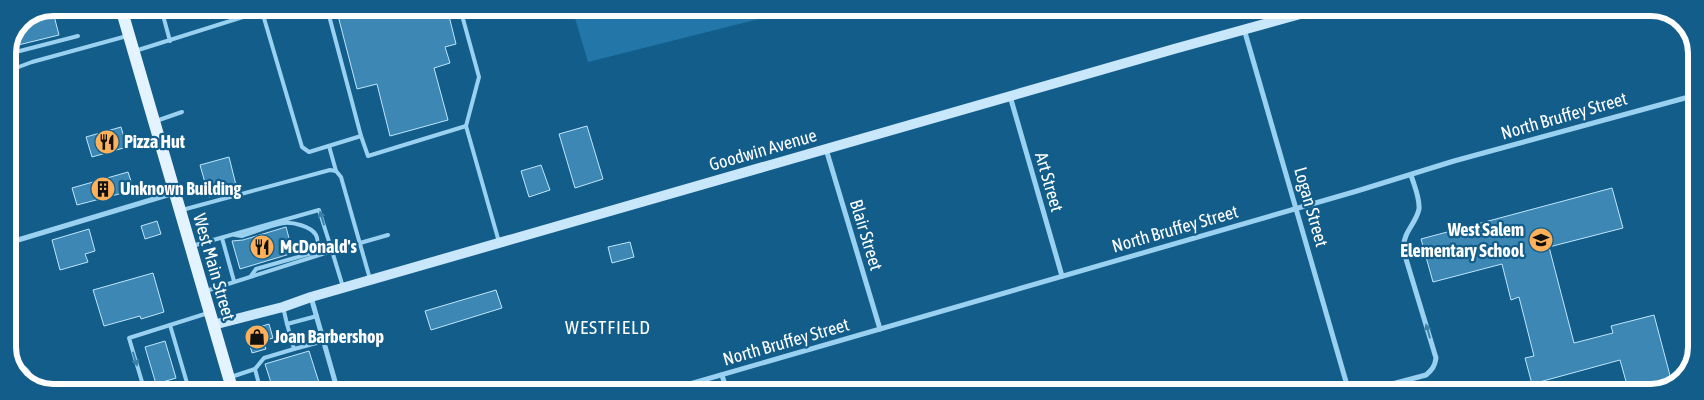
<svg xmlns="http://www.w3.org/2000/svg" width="1704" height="400" viewBox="0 0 1704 400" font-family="'Asap Condensed',sans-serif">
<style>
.green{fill:#2277a8}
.building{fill:#3c87b3;stroke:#c0e6fc}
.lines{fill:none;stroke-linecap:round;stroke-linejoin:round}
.lane{stroke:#9ad1f0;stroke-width:4}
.street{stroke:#9ad1f0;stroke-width:5}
.secondary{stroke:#c8e7fb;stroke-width:10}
.primary{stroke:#e3f3ff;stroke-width:12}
.oneway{fill:#3c80a9}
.labels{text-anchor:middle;stroke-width:4.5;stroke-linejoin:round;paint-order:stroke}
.street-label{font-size:18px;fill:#fff;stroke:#135d8a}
.poi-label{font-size:18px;font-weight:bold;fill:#fff;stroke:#135d8a;text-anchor:start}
.neighbourhood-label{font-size:19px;letter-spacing:1px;fill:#fff;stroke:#135d8a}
.rim{fill:none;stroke:#fff;stroke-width:6}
</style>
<rect width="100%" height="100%" fill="#135d8a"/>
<polygon class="green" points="572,8 803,8 588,62"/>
<g class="building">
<polygon points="52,8 59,35 10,47 21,21"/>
<polygon points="336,8 447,8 456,44 445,47 450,63 434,68 448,120 390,136 377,84 357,89"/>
<polygon points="587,126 603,179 575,188 559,134"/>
<polygon points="121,127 127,147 92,157 86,137"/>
<polygon points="229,157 237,189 209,197 200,165"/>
<polygon points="541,165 550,190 529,197 521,171"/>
<polygon points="128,172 134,190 77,205 72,188"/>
<polygon points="1612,188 1623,228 1549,247 1574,343 1613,333 1611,326 1654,315 1672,383 1635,392 1629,392 1620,360 1532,384 1525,358 1534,356 1519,297 1511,300 1502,264 1433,282 1421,239"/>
<polygon points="157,221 161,234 145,239 141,226"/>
<polygon points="286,227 293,253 240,269 232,241 243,240"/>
<polygon points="89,229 95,251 85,254 88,262 60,270 52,240"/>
<polygon points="630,242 634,257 612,263 608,247"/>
<polygon points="153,273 164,312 141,319 140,316 104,326 93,290"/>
<polygon points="496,290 502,308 431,330 425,311"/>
<polygon points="269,324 273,338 263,341 266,349 252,353 246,331"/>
<polygon points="165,341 176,378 156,384 145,347"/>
<polygon points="309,351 322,392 274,392 265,364"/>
</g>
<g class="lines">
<g class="lane">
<polyline points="161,8 170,41"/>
<polyline points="243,8 246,16"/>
<polyline points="261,8 302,147 309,152 361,136 327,8"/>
<polyline points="460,8 479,77 466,126 499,242"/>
<polyline points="135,51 262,11"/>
<polyline points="8,54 78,36"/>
<polyline points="8,71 32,62 127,36"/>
<polyline points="156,121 182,112"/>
<polyline points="361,136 368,156 466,126"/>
<polyline points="329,146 336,171"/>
<polyline points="182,210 330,170 336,171 341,177 370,279"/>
<path d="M235 235 242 236C255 232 270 225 284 223 292 222 311 226 316 235 319 241 317 248 312 253L256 269 251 276"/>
<polyline points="222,238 234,281"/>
<polyline points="360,243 388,235"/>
<polyline points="192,246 319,210 332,251 206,291"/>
<polyline points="332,251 343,287"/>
<polyline points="283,307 287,324"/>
<polyline points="317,316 287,324 294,349 324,341"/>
<polyline points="231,377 255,369"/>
<polyline points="145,392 129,338 208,313"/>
<polyline points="158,392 187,383 170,325"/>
<polyline points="261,392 255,369 264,358 294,349"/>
</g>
<g class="street">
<polyline points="1244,29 1349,392"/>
<polyline points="1010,96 1062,276"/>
<polyline points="826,149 880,329"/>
<polyline points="8,243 174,193"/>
<polyline points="311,297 338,392"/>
<path d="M13 364C26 365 30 374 34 386"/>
<polyline points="722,375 727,392"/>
<polyline points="662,392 1357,191 1454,161 1696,95"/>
<path d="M1362 392 1426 375C1432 370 1435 366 1436 358L1403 249C1404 230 1416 224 1419 209 1420 198 1414 185 1411 175"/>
</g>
<polyline class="secondary" points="213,325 283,307 311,297 1174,49 1322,8"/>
<polyline class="primary" points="121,8 233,392"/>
</g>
<defs><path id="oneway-solid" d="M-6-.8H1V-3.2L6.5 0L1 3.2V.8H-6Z" transform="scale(1.25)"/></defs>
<g class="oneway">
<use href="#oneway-solid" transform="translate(322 218) rotate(-107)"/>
<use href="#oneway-solid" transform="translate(1428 331) rotate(-106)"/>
<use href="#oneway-solid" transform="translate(135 359) rotate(73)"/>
</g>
<defs>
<symbol id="restaurant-disc" viewBox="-11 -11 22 22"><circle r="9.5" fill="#ffb159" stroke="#135d8a"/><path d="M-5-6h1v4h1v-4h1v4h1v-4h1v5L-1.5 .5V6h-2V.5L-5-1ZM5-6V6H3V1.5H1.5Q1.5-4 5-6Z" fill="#111"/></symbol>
<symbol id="building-disc" viewBox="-11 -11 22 22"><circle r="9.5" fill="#ffb159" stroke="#135d8a"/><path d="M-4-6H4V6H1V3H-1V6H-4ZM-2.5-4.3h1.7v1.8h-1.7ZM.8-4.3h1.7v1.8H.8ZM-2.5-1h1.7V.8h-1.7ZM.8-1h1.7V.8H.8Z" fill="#111"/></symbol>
<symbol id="school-disc" viewBox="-11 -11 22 22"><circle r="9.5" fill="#ffb159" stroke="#135d8a"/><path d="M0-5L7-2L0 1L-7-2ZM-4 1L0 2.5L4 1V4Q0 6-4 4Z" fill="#111"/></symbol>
<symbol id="shop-disc" viewBox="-11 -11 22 22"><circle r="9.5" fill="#ffb159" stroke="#135d8a"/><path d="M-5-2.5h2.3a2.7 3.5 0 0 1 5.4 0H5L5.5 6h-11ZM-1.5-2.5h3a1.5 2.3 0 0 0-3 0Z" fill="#111"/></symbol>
</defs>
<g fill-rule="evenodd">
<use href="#restaurant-disc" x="93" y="128" width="28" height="28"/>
<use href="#building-disc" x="89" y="175" width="28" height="28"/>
<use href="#school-disc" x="1527" y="226" width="28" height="28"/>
<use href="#restaurant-disc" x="248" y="233" width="28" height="28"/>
<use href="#shop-disc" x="243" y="323" width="28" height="28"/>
</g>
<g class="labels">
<g class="street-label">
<text transform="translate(1564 116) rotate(-16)" y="6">North Bruffey Street</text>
<text transform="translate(763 150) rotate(-16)" y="6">Goodwin Avenue</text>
<text transform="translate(1049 182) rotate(74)" y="6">Art Street</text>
<text transform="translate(1311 207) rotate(74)" y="6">Logan Street</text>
<text transform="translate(1175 229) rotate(-16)" y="6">North Bruffey Street</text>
<text transform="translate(866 235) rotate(73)" y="6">Blair Street</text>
<text transform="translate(214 267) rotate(74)" y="6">West Main Street</text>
<text transform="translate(786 342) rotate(-16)" y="6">North Bruffey Street</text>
</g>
<g class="poi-label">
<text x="124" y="148">Pizza Hut</text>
<text x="120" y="195">Unknown Building</text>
<text x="1524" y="236" text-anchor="end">West Salem<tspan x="1524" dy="21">Elementary School</tspan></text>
<text x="280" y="253">McDonald's</text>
<text x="274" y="343">Joan Barbershop</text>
</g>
<g class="neighbourhood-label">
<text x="608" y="334">WESTFIELD</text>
</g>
</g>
<path d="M0 0H1704V400H0ZM53 16H1651A37 37 0 0 1 1688 53V347A37 37 0 0 1 1651 384H53A37 37 0 0 1 16 347V53A37 37 0 0 1 53 16Z" fill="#135d8a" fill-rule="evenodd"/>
<path class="rim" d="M53 16H1651A37 37 0 0 1 1688 53V347A37 37 0 0 1 1651 384H53A37 37 0 0 1 16 347V53A37 37 0 0 1 53 16Z"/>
</svg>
